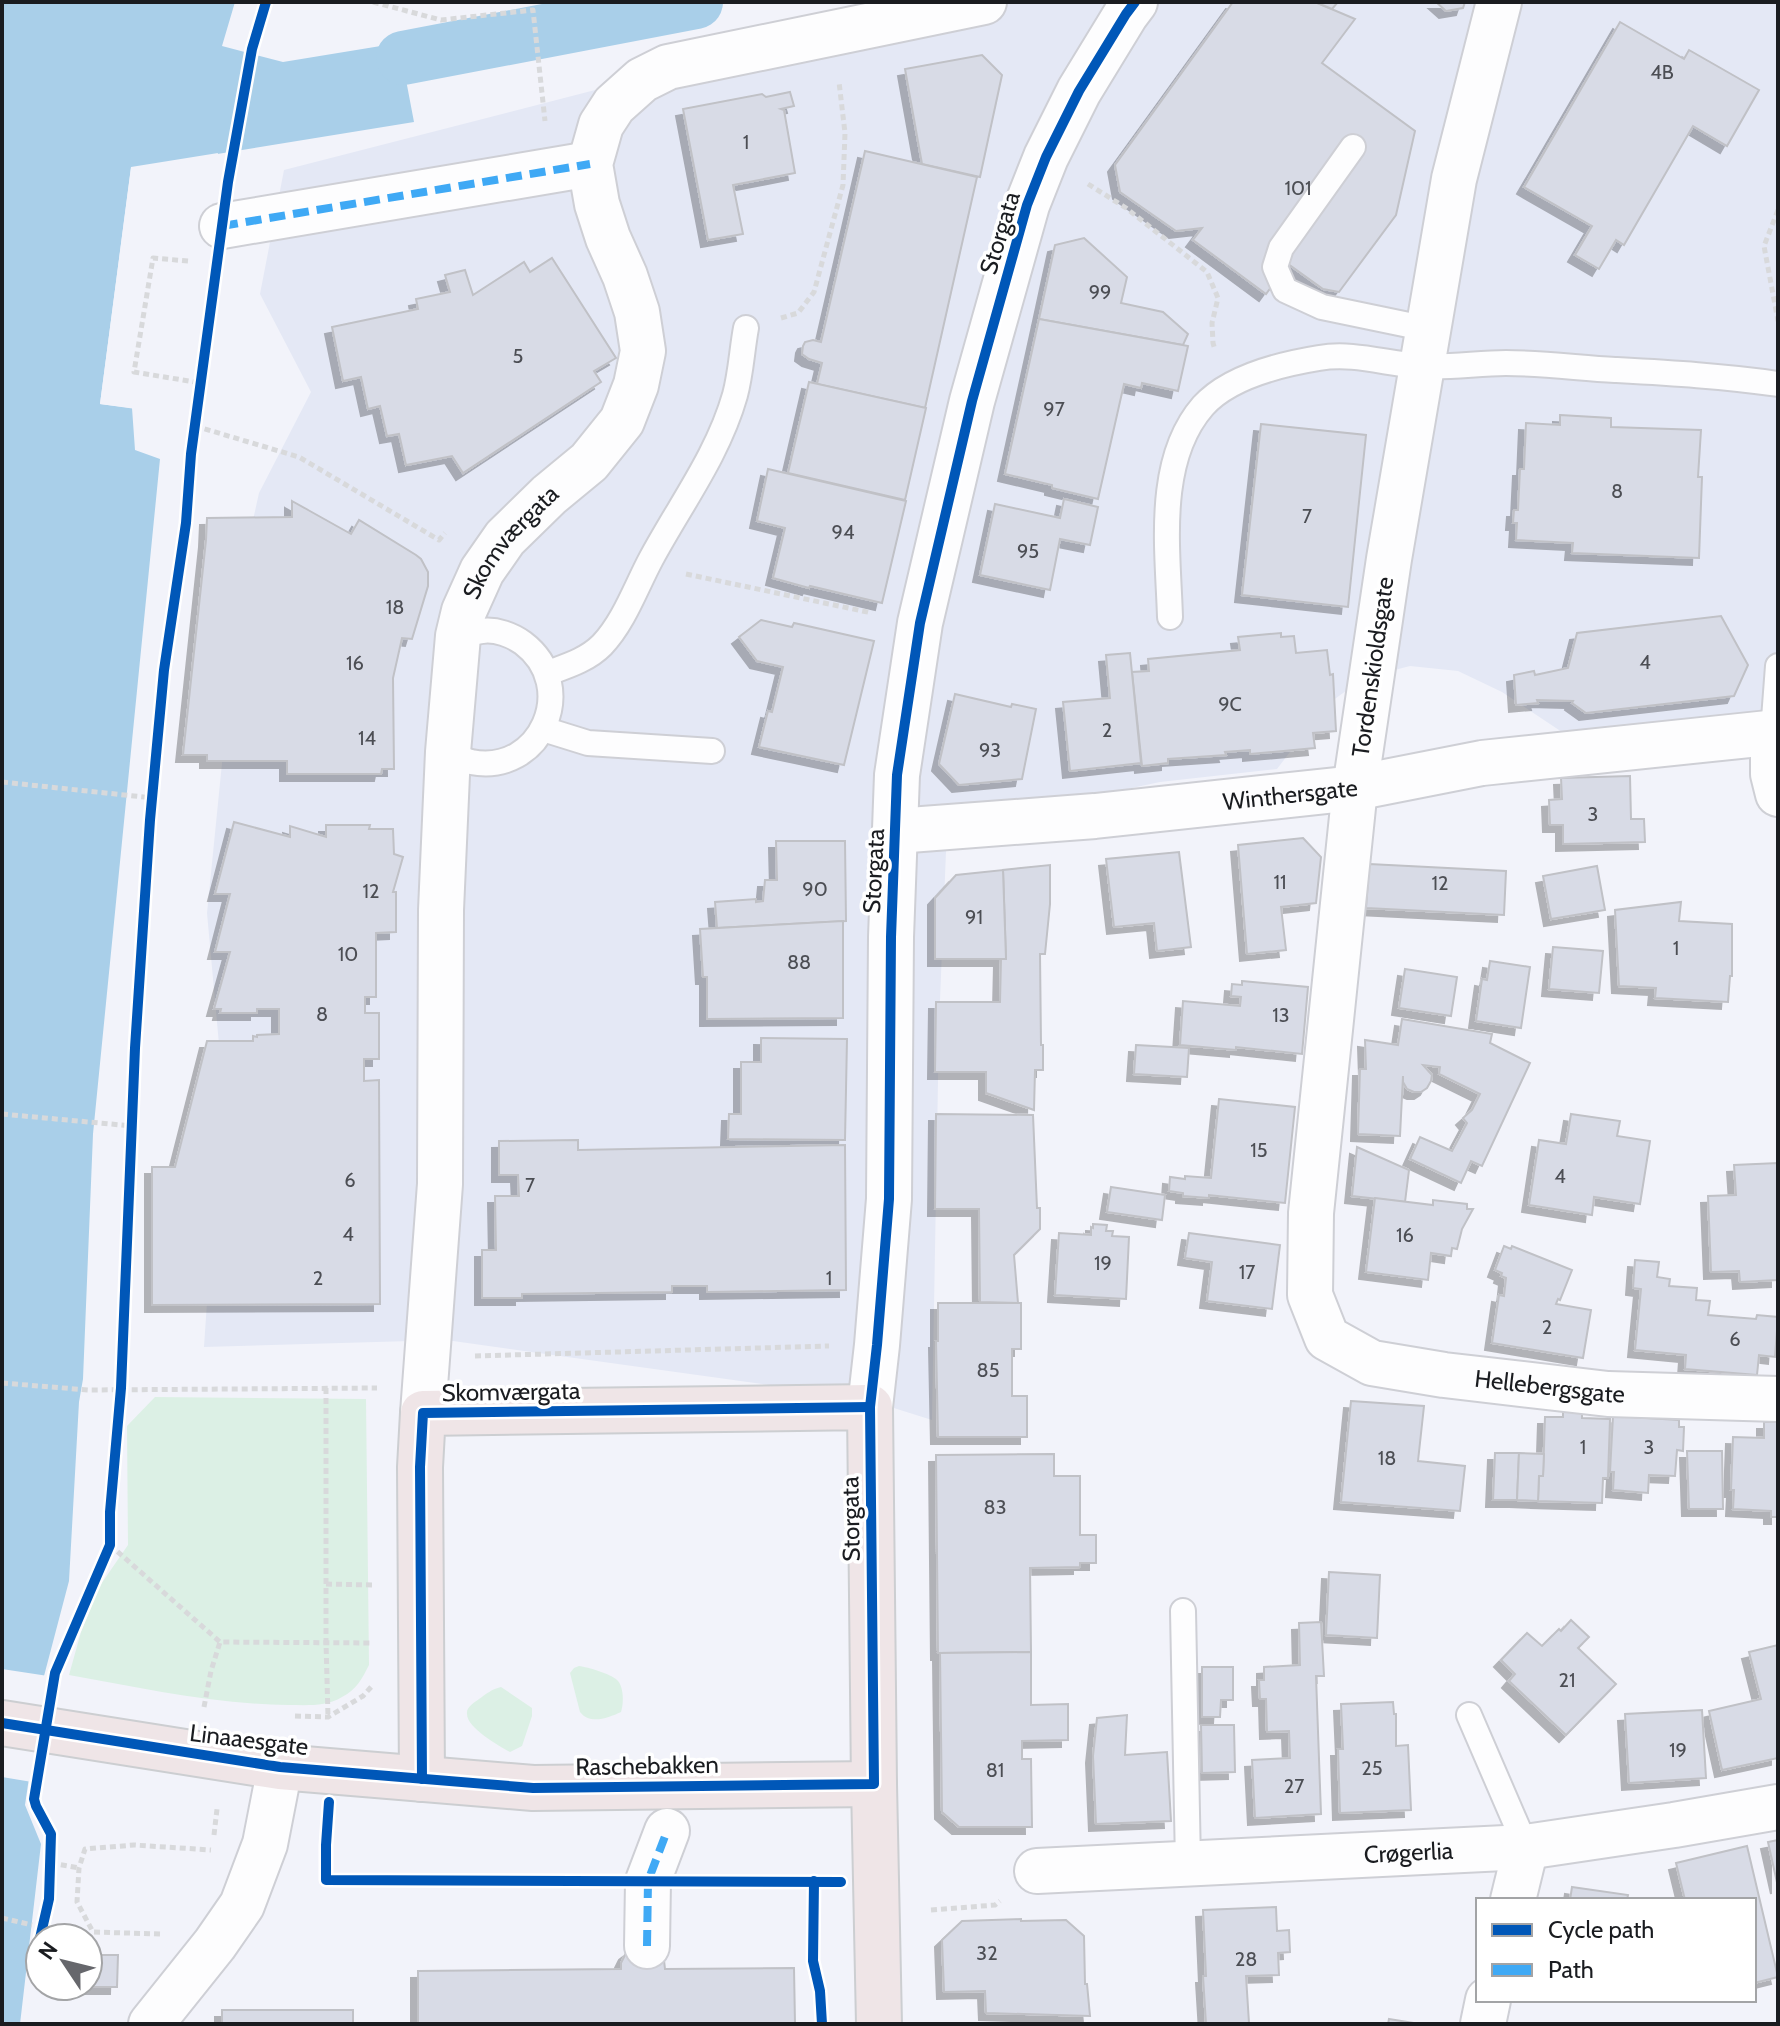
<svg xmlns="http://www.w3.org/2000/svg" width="1780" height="2026" viewBox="0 0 1780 2026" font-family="Cabin,sans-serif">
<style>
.built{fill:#e4e8f5}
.green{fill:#dcf0e5}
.water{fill:#a9cfe9}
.pier{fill:#f2f3fa}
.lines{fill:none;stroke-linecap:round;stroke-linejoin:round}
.canal{stroke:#a9cfe9;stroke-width:54}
.building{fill:#d8dbe6;stroke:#c0c1c6;stroke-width:2;filter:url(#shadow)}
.lane-casing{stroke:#cecfd5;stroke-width:28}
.street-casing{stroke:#cecfd5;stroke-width:48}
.secondary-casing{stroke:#cecfd5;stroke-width:48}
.primary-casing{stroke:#ccced1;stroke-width:48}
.path{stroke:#d8d9db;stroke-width:5;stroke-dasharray:6 4;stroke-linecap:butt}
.lane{stroke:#fdfdfe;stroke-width:24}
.street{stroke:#fdfdfe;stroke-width:44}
.secondary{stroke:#fdfdfe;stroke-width:44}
.primary{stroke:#efe5e7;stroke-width:44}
.quiet{stroke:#3fa9f5;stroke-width:8;stroke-dasharray:16 8;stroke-linecap:butt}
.cycleway-casing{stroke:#fff;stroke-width:15}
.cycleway{stroke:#0057b8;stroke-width:10}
.labels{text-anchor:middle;stroke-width:7;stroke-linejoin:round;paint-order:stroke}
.number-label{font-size:20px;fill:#4c4e54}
.street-label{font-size:24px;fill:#1a1c20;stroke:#fff}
</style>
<defs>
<filter id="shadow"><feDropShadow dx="-7" dy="7" stdDeviation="0" flood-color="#0004"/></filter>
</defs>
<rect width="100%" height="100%" fill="#f2f3fa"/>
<polygon class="built" points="955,2 1778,2 1778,713 1568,736 1502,692 1458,671 1410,666 1364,678 1325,706 1277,769 1160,782 947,827 939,1025 932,1420 862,1398 446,1340 204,1347 222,1077 207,913 222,763 224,651 259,493 311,392 260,294 284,170 599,89"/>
<g class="green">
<path d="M155 1397 366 1399 369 1665C362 1679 356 1690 342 1697 326 1707 306 1705 288 1705 214 1704 141 1688 69 1675L81 1632 99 1587 128 1545 127 1426Z"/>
<path d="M579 1666C588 1667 611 1674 617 1680 624 1686 624 1704 621 1712 608 1718 590 1725 580 1712L570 1673 574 1668Z"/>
<path d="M501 1687 532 1708V1716L522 1746 510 1752C499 1746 467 1728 467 1714 466 1707 474 1703 479 1699 486 1694 492 1689 501 1687Z"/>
</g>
<polygon class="water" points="2,2 235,2 222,46 283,62 399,43 414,122 131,168 100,404 132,408 135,450 160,459 93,1134 83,1379 79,1402 69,1581 44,1676 25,1805 41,1844 20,2024 2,2024"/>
<g class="pier">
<polygon points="218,153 217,157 135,171 104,401 133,404 136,409 100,404 131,167"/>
<polygon points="2,1669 48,1676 32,1782 2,1777"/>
</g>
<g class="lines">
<polyline class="canal" points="403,58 696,2"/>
</g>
<g class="building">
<polygon points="1233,2 1315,2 1355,19 1322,63 1415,131 1396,215 1339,292 1323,289 1288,264 1266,294 1193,240 1202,228 1176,231 1120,192 1115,165"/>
<polygon points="1315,2 1338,2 1332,9"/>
<polygon points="1436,2 1465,2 1463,8 1446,11"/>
<polygon points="1620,22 1684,59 1689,50 1759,90 1727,146 1693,126 1624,245 1616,240 1599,269 1575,255 1592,226 1524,187"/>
<polygon points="982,55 1002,75 980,177 922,164 905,69"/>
<polygon points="790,92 794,106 781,109 784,110 795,173 733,185 743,234 708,240 683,109 762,94 766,97"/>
<polygon points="865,151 977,177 925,408 817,384 822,363 809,359 802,354 803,346 805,342 813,340 821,342"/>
<polygon points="1084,238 1127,277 1121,303 1163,312 1188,334 1183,345 1039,319 1055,245"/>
<polygon points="552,258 616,358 594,371 601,382 463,473 452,456 406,465 399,434 387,436 380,406 368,409 361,377 343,381 332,327 418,309 416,299 450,292 445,275 465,270 473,295 524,262 530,272"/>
<polygon points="1039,319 1188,346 1178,391 1142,383 1141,388 1124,384 1098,499 1052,488 1052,485 1005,474"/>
<polygon points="809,382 926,408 905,500 788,473"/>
<polygon points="1560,415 1611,418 1611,427 1701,430 1698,477 1702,477 1699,558 1572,553 1573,543 1516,540 1517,523 1513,523 1514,510 1518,510 1520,469 1524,469 1526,423 1560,425"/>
<polygon points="1261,424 1366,435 1348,607 1242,595"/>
<polygon points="768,469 906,501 882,603 810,586 809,588 773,578 785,528 757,521"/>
<polygon points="1064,499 1098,507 1090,545 1060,539 1050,590 980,575 995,504 1060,518"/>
<polygon points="292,501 351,534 359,520 416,555 421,559 428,572 428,586 412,639 402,638 393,678 394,769 382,769 381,774 287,774 287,761 207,761 207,755 183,755 206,540 207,518 292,517"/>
<polygon points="1721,616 1748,665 1734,696 1586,713 1572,703 1573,701 1537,700 1538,703 1516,705 1514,675 1534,671 1535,675 1568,668 1577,633"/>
<polygon points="761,620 792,627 794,623 874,641 844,765 759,747 768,711 772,712 783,667 757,661 739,637"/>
<polygon points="1281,633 1281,637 1294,636 1296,653 1327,650 1330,675 1333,674 1336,731 1313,733 1315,748 1250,754 1250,750 1225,752 1226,755 1168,759 1168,763 1142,766 1132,672 1149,671 1148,659 1240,650 1238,637"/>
<polygon points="1130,653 1141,763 1070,771 1063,702 1110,698 1106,655"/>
<polygon points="955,694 1011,707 1012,704 1036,709 1022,779 959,785 939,764"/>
<polygon points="1630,776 1631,819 1644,819 1645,842 1563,844 1563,825 1550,825 1549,800 1562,799 1561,778"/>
<polygon points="234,822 290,837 290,826 326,837 326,825 370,825 369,829 393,829 394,854 403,857 393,892 396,892 396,932 376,933 376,997 365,997 365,1013 379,1013 379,1059 364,1059 364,1081 379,1080 380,1304 152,1305 152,1167 175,1167 207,1041 253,1041 253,1036 257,1037 257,1035 279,1034 279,1009 257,1009 257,1013 220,1013 221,1009 214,1009 230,952 215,952 230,894 215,894"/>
<polygon points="1303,838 1321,857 1316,903 1281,907 1286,950 1247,954 1238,845"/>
<polygon points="776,841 845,841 846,921 717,928 715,902 756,899 756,902 763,901 765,880 777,880"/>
<polygon points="1179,852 1191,947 1157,951 1154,923 1114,927 1106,859"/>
<polygon points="1369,864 1506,871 1504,915 1366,908"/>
<polygon points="1050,865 1050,904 1045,954 1040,954 1041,1045 1043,1045 1043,1070 1035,1070 1034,1110 986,1093 986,1072 935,1072 936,1002 1000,1002 1001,959 1006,959 1003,870"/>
<polygon points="1597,866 1605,910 1551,919 1543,876"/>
<polygon points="1003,870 1006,959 935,959 935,898 956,875"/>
<polygon points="1681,902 1679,921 1732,924 1732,976 1730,976 1728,1002 1655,998 1656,988 1619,986 1615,910"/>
<polygon points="843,921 843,1018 707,1019 707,977 703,977 700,929"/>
<polygon points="1553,947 1603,951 1599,993 1549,989"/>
<polygon points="1490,961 1530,967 1521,1028 1476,1021 1482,979 1487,980"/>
<polygon points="1405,969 1457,977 1451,1016 1399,1008"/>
<polygon points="1242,981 1308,987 1302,1054 1236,1047 1236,1050 1180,1045 1183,1001 1240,1006 1241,997 1231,996 1232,984 1242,985"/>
<polygon points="1402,1019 1492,1034 1490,1043 1530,1063 1482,1166 1471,1161 1461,1183 1410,1159 1420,1137 1452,1151 1467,1123 1463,1118 1472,1110 1480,1094 1439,1074 1440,1067 1423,1065 1432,1075 1431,1081 1427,1088 1421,1092 1414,1092 1407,1089 1403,1082 1403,1076 1400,1136 1358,1134 1360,1069 1366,1069 1365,1040 1398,1045"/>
<polygon points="761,1038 847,1039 845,1140 728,1139 729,1114 741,1114 741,1062 761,1062"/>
<polygon points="1136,1045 1189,1048 1187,1077 1134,1074"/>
<polygon points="1219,1099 1295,1107 1285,1203 1209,1195 1209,1198 1183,1196 1183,1193 1169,1191 1170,1177 1185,1179 1185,1176 1211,1178"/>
<polygon points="936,1114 1033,1115 1037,1208 1040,1208 1040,1229 1014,1255 1018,1303 980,1302 979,1209 935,1209"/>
<polygon points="1571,1114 1620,1121 1617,1136 1650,1141 1640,1204 1594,1197 1592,1215 1529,1205 1539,1140 1566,1144"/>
<polygon points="578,1140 578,1150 845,1145 846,1290 707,1292 707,1286 672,1286 672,1292 522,1294 522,1298 482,1298 482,1250 496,1250 495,1196 519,1196 518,1175 499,1175 499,1141"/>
<polygon points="1357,1147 1409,1170 1405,1202 1352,1196"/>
<polygon points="1778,1163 1778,1280 1740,1282 1739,1271 1711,1272 1708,1196 1736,1195 1734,1165"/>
<polygon points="1111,1187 1165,1195 1162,1220 1107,1212"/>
<polygon points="1375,1198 1433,1205 1433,1200 1467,1204 1467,1209 1473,1209 1462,1229 1457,1249 1452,1248 1451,1256 1431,1253 1428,1280 1366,1272"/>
<polygon points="1093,1224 1107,1225 1106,1231 1113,1231 1112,1236 1129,1237 1126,1299 1055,1295 1059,1233 1091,1235 1091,1227 1093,1228"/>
<polygon points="1189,1233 1280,1245 1272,1309 1207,1301 1212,1262 1185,1258"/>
<polygon points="1504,1246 1511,1249 1512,1246 1572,1270 1560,1300 1558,1299 1556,1304 1591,1310 1583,1358 1492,1343 1499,1295 1504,1296 1506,1278 1501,1276 1502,1273 1495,1270"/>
<polygon points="1635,1260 1659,1262 1657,1277 1670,1279 1669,1286 1697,1288 1696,1300 1710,1301 1708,1315 1756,1319 1757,1315 1778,1317 1775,1357 1759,1355 1757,1375 1685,1369 1686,1355 1635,1350 1641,1289 1633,1288"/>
<polygon points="938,1303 1021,1303 1021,1349 1012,1349 1012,1396 1027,1396 1027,1437 938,1437 936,1341 938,1341"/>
<polygon points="1351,1401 1424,1406 1418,1461 1465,1466 1460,1511 1341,1502"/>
<polygon points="1563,1410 1582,1411 1582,1418 1610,1419 1608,1478 1603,1478 1602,1503 1538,1501 1539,1476 1543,1476 1545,1417 1563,1417"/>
<polygon points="1613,1416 1679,1420 1679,1427 1684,1427 1683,1451 1677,1450 1675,1476 1649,1475 1648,1493 1613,1490 1614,1472 1610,1472"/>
<polygon points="1764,1422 1778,1422 1778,1517 1771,1517 1771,1511 1733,1509 1734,1490 1731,1490 1733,1437 1764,1438"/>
<polygon points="1687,1451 1722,1451 1723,1509 1689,1509"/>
<polygon points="1495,1453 1519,1453 1517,1500 1493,1500"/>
<polygon points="1519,1453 1544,1454 1543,1476 1539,1476 1538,1501 1517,1500"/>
<polygon points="1054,1454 1054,1476 1080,1476 1080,1535 1096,1535 1096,1563 1080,1563 1080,1567 1030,1568 1031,1652 938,1653 936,1455"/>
<polygon points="1329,1572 1380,1575 1377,1638 1326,1635"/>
<polygon points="1571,1620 1589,1637 1578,1648 1616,1684 1566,1735 1509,1681 1515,1674 1501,1660 1527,1633 1542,1646 1559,1629 1561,1631"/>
<polygon points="1321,1622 1324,1676 1316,1676 1321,1814 1255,1818 1252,1760 1290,1758 1289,1731 1267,1732 1266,1699 1260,1699 1259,1680 1264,1680 1264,1667 1300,1665 1299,1623"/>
<polygon points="1778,1645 1778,1758 1722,1770 1709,1711 1761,1699 1749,1652"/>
<polygon points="1031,1652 1031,1705 1068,1704 1068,1740 1022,1741 1022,1759 1031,1759 1032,1827 959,1827 942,1812 940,1653"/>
<polygon points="1202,1667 1233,1667 1233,1700 1221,1700 1220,1717 1202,1717"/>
<polygon points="1393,1702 1394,1714 1396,1714 1396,1746 1408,1745 1411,1810 1340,1813 1338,1749 1343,1749 1341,1704"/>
<polygon points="1702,1710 1706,1778 1629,1783 1625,1714"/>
<polygon points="1127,1715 1125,1755 1167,1752 1171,1821 1096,1824 1093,1756 1097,1718"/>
<polygon points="1201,1725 1234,1725 1235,1772 1202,1773"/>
<polygon points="1778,1840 1778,1887 1768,1842"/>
<polygon points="1747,1846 1778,1977 1754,1983 1754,1900 1685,1900 1676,1863"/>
<polygon points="1572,1887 1628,1895 1627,1900 1570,1900"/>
<polygon points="1276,1907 1277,1931 1289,1930 1290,1952 1278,1953 1279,1975 1246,1976 1249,2023 1206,2024 1203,1976 1206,1976 1203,1910"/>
<polygon points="1021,1919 1021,1921 1066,1920 1084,1936 1085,1984 1087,1984 1090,2016 986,2013 985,1991 944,1992 942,1940 962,1921"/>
<polygon points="635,1946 657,1950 664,1960 665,1969 794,1968 795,2024 418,2024 418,1971 621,1969 621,1963 626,1953"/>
<polygon points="88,1955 118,1955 117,1987 70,1987 88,1986"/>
<rect x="222" y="2010" width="131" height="14"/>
<polygon points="1389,2019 1420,2024 1388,2024"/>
</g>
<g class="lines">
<defs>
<g id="lane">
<polyline points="1353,147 1281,248 1275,267 1285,290 1322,307 1428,329"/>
<path d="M1170 617C1168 550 1155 461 1203 406 1229 377 1282 364 1319 358 1354 352 1387 364 1421 366 1449 368 1478 363 1506 363 1542 363 1579 368 1615 370 1669 373 1724 376 1778 384"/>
<path d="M548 673C567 666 587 660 602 645 624 622 636 587 651 559 680 505 718 455 735 395 741 373 742 349 746 328"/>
<polyline points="543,729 588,743 712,751"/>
<polyline points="1773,732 1778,666"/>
<path d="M448 752C455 755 463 760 471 762 541 776 580 686 523 643 512 635 496 629 482 631 474 632 466 635 458 636"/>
<polyline points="1183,1611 1188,1863"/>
<polyline points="1469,1715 1526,1847"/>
</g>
<g id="street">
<path id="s1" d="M1499 2 1454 179 1389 559 1355 788 1311 1213 1310 1295 1327 1338 1372 1363 1444 1375 1608 1394 1778 1399"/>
<polyline points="222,226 590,164"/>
<polyline points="1773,732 1773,774 1778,794"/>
<path id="s2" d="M896 831 1095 816 1355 788 1482 763 1778 732"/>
<path id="s3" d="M1037 1871 1526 1847 1674 1825 1778 1807"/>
<polyline points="1513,1900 1526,1847"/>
<polyline points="647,1946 648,1881 667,1831"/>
<polyline points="151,2024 215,1944 242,1905 265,1844 280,1767"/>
<polyline points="1483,2024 1488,2000"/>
</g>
<g id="secondary">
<polyline points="870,1407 877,1345 889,1199 891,937 897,775 920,623 972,401 1027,205 1046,157 1079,91 1126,14 1135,2"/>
<path id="s4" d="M423 1413 440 1184 441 910 448 752 458 636 464 611 482 571 505 538 549 495 589 462 622 421 636 385 643 351 637 312 625 276 608 238 597 204 590 164 601 125 614 105 642 80 668 67 984 2"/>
</g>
<g id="primary">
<polyline points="2,1723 280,1767 533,1788 874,1784"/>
<polyline points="422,1779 420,1467 423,1413 870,1407 874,1784 879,2024"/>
</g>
</defs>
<use href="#lane" class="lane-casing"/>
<use href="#street" class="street-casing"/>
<use href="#secondary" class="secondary-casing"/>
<use href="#primary" class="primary-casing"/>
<g class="path">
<polyline points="373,2 441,20 533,10 545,121"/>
<polyline points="1088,184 1126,208 1207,272 1218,298 1212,323 1213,343 1215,350"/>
<polyline points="1778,210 1764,246 1778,321"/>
<polyline points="188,261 153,258 134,372 201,383"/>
<polyline points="781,318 798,313 814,292 843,185 845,133 839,82"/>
<polyline points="195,426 299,457 439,540 445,533"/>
<polyline points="686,574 872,613"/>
<polyline points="2,782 153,798"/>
<polyline points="2,1114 132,1126"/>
<polyline points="475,1356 829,1346"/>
<polyline points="2,1383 88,1390 377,1388"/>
<polyline points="326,1388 326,1642 328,1717"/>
<polyline points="110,1545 220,1642 373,1643"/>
<polyline points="326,1584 373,1585"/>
<polyline points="204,1707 211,1671 220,1642"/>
<polyline points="295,1716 328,1717 363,1696 372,1686"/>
<polyline points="214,1835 217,1809 214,1808"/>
<polyline points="51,1863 79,1868"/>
<polyline points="931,1910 995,1905 1000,1901"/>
<polyline points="2,1918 32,1925"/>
<polyline points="160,1934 93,1932 77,1902 79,1868 85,1849 134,1845 211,1850"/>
</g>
<use href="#lane" class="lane"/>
<use href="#street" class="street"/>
<use href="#secondary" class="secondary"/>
<use href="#primary" class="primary"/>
<g class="quiet">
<polyline points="222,226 590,164"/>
<polyline points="647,1946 648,1881 667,1831"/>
</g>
<defs>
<g id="cycleway">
<polyline points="2,1723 280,1767 533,1788 874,1784 870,1407 877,1345 889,1199 891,937 897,775 920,623 972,401 1027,205 1046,157 1079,91 1126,14 1135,2"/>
<polyline points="422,1779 420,1467 423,1413 870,1407"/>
<polyline points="329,1802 326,1845 326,1880 841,1882"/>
<polyline points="814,1881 813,1961 820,1991 822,2024"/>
<polyline points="40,1938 49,1899 51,1834 36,1806 34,1799 55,1673 110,1545 110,1512 121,1388 135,1048 150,820 164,670 186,523 191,454 228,182 252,49 266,2"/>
</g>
</defs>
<use href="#cycleway" class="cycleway-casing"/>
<use href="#cycleway" class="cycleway"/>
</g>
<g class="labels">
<g class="number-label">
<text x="1662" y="79">4B</text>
<text x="746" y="149">1</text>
<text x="1298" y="195">101</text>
<text x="1100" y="299">99</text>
<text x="518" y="363">5</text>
<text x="1054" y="416">97</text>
<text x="1617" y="498">8</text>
<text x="1307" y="523">7</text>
<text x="843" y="539">94</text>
<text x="1028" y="558">95</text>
<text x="395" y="614">18</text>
<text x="1645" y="669">4</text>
<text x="355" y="670">16</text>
<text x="1230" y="711">9C</text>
<text x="1107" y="737">2</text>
<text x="367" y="745">14</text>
<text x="990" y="757">93</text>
<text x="1593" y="821">3</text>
<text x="1280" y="889">11</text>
<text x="1440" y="890">12</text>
<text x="815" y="896">90</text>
<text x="371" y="898">12</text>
<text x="974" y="924">91</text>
<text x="1676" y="955">1</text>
<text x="348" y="961">10</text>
<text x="799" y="969">88</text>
<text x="322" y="1021">8</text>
<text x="1281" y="1022">13</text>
<text x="1259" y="1157">15</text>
<text x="1560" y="1183">4</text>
<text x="350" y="1187">6</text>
<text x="530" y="1192">7</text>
<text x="348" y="1241">4</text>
<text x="1405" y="1242">16</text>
<text x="1103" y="1270">19</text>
<text x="1247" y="1279">17</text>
<text x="318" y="1285">2</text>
<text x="829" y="1285">1</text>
<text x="1547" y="1334">2</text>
<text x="1735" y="1346">6</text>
<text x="988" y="1377">85</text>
<text x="1583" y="1454">1</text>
<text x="1649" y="1454">3</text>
<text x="1387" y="1465">18</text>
<text x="995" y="1514">83</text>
<text x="1567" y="1687">21</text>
<text x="1678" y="1757">19</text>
<text x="1372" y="1775">25</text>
<text x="995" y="1777">81</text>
<text x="1294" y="1793">27</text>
<text x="987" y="1960">32</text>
<text x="1246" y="1966">28</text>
</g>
<g class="street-label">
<text transform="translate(1000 233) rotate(-73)" y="8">Storgata</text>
<text dy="8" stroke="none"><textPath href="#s4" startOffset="888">Skomværgata</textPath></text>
<text transform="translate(1373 667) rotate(-82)" y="8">Tordenskioldsgate</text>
<text dy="8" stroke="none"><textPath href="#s2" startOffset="396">Winthersgate</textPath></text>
<text transform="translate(874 871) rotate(-87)" y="8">Storgata</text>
<text dy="8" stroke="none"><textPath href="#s1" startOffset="1586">Hellebergsgate</textPath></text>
<text transform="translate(511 1392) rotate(-1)" y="8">Skomværgata</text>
<text transform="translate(851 1519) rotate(-91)" y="8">Storgata</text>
<text transform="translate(249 1740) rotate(7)" y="8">Linaaesgate</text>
<text transform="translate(647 1766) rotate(-1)" y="8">Raschebakken</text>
<text dy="8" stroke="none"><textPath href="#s3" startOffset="372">Crøgerlia</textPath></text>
</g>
</g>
<rect width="1780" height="2026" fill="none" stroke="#1a1c20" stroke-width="8"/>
<rect x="1476" y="1898" width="280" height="104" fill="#ffffff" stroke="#a3a4a6" stroke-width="2"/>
<rect x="1492" y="1924" width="40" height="12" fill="#0057b8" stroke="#a3a4a6" stroke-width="2"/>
<text x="1548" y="1938" font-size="24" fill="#1a1c20">Cycle path</text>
<rect x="1492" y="1964" width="40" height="12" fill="#3fa9f5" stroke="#a3a4a6" stroke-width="2"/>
<text x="1548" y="1978" font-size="24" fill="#1a1c20">Path</text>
<g transform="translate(64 1962) rotate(305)"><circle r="38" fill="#ffffff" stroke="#a3a4a6" stroke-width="2"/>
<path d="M0-6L14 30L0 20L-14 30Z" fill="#66676c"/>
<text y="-12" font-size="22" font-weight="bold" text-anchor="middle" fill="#1a1c20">N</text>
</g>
</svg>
